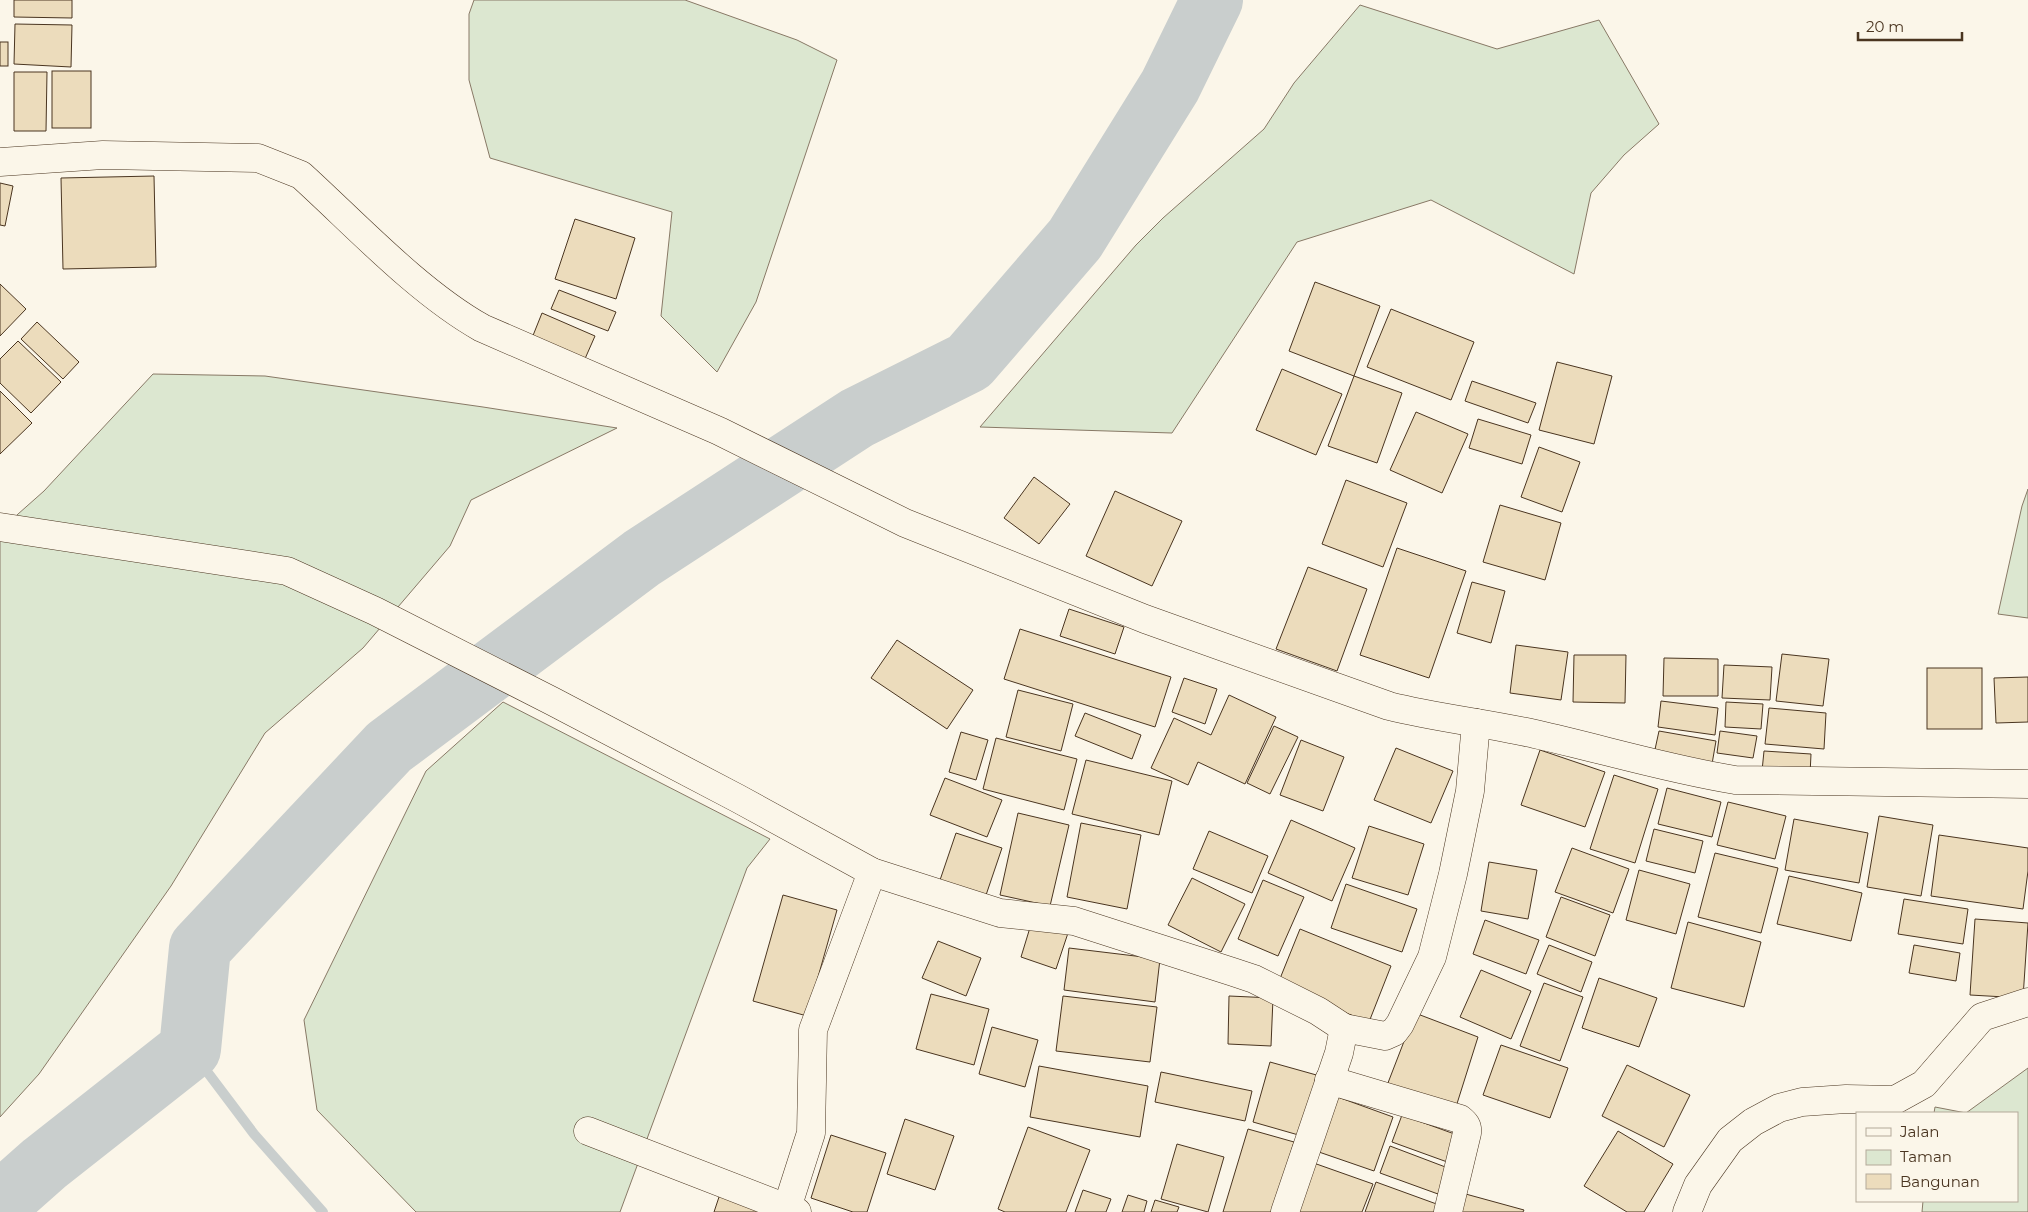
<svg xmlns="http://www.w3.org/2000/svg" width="2028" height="1212" viewBox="0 0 2028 1212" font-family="Montserrat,sans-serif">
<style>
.green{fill:#dce7d0;stroke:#887966}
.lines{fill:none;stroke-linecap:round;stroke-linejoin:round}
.stream{stroke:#c9cecd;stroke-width:10}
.river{stroke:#c9cecd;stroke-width:62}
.building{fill:#ecdcbc;stroke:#4a3520}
.street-casing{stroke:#4a3520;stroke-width:29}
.street{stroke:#fbf6e9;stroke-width:28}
</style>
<rect width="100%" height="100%" fill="#fbf6e9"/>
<g class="green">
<polygon points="474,0 685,0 797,40 837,60 756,302 717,372 661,316 672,212 490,158 469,80 469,14"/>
<polygon points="1360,5 1497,49 1599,20 1659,124 1624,155 1591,193 1574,274 1431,200 1297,242 1172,433 980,427 1136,245 1163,218 1264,129 1294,83"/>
<polygon points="153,374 265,376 483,407 617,428 471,500 450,546 363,648 265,733 171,886 39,1074 0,1117 0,530 44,491"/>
<polygon points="2028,489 2028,618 1998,614 2022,506"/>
<polygon points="503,702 770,839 747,868 620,1212 416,1212 317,1110 304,1020 426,771"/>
<polygon points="2028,1068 2028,1212 1922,1212 1923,1201 2017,1201 2017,1113 1934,1113 1935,1107 1966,1113"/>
</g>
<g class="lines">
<polyline class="stream" points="190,1049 254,1134 323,1212"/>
<polyline class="river" points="0,1203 44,1164 190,1049 200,948 389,747 642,558 857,418 969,362 1075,239 1170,86 1212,0"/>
</g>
<g class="building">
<polygon points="14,0 72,0 72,18 14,17"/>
<polygon points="15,24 72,25 71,67 14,64"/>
<rect x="0" y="42" width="8" height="24"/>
<rect x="52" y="71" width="39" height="57"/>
<polygon points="14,72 47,72 46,131 14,131"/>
<polygon points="154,176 156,267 63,269 61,178"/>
<polygon points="0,183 13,186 5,226 0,225"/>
<polygon points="575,219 635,238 616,299 555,279"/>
<polygon points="1315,282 1380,306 1354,376 1289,351"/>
<polygon points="0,284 26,309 0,336"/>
<polygon points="559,290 616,312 608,331 551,309"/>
<polygon points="1391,309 1474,342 1451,400 1367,367"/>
<polygon points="542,313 595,336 584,361 532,338"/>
<polygon points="37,322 79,362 63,379 21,339"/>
<polygon points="18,341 61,382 31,413 0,383 0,359"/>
<polygon points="1557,362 1612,376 1594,444 1539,430"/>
<polygon points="1282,369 1342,394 1316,455 1256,430"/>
<polygon points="1354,376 1402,393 1377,463 1328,446"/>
<polygon points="1472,381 1536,403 1528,423 1465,401"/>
<polygon points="0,391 32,423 0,454"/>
<polygon points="1416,412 1468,434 1442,493 1390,470"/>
<polygon points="1478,419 1531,435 1522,464 1469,448"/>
<polygon points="1539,447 1580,462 1562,512 1521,497"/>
<polygon points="1034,477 1070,504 1039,544 1004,518"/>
<polygon points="1346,480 1407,503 1383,567 1322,544"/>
<polygon points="1115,491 1182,521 1152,586 1086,556"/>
<polygon points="1500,505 1561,523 1545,580 1483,562"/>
<polygon points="1397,548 1466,571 1429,678 1360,655"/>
<polygon points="1308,567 1367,589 1337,671 1276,649"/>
<polygon points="1472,582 1505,591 1491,643 1457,633"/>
<polygon points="1069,609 1124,627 1115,654 1060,636"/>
<polygon points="1020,629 1171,677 1155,727 1004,679"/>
<polygon points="897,640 973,690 947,729 871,678"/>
<polygon points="1516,645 1568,652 1561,700 1510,693"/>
<polygon points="1782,654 1829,659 1823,706 1776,701"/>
<polygon points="1574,655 1626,655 1625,703 1573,702"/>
<polygon points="1664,658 1718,659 1718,696 1663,696"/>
<polygon points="1724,665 1772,667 1770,700 1722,698"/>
<rect x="1927" y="668" width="55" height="61"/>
<polygon points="2028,677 2028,722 1996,723 1994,678"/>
<polygon points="1184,678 1217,689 1205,724 1172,712"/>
<polygon points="1018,690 1073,704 1061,751 1006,737"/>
<polygon points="1229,695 1276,717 1245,784 1198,762 1188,785 1151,768 1174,718 1211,735"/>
<polygon points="1661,701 1718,708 1715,735 1658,727"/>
<polygon points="1726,702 1763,704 1761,729 1725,727"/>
<polygon points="1769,708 1826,713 1824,749 1765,744"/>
<polygon points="1085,713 1141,735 1132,759 1075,736"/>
<polygon points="1274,726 1298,737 1270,794 1247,783"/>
<polygon points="1659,731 1716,741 1712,764 1654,754"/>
<polygon points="1720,731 1757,736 1753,758 1717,753"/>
<polygon points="961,732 988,740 976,780 949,772"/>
<polygon points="996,738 1077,759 1064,810 983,789"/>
<polygon points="1301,740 1344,757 1323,811 1280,795"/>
<polygon points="1396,748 1453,771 1431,823 1374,800"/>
<polygon points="1540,750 1605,772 1585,827 1521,805"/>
<polygon points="1764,751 1811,754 1810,775 1762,771"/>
<polygon points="1086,760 1172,781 1159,835 1072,814"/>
<polygon points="1614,775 1658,789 1635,863 1590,849"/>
<polygon points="945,778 1002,800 987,837 930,815"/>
<polygon points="1667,788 1721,802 1712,837 1658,824"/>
<polygon points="1728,802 1786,816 1775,859 1717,845"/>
<polygon points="1018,813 1069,825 1050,906 1000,895"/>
<polygon points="1879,816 1933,825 1921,896 1867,887"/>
<polygon points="1794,819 1868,833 1859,883 1785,870"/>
<polygon points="1291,820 1355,848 1332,901 1268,873"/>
<polygon points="1081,823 1141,835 1127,909 1067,897"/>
<polygon points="1369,826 1424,844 1408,895 1352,878"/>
<polygon points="1654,829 1703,841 1695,873 1646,861"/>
<polygon points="1209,831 1268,856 1252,893 1193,869"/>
<polygon points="956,833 1002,848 984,901 938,886"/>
<polygon points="1939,835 2028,848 2028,871 2023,909 1931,896"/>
<polygon points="1572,848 1629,869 1613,913 1555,892"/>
<polygon points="1715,853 1778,868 1761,933 1698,917"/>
<polygon points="1489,862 1537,870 1528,919 1481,911"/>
<polygon points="1639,870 1690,884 1676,934 1626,920"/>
<polygon points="1789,876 1862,893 1851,941 1777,924"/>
<polygon points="1192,878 1245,904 1221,952 1168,925"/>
<polygon points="1263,880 1304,897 1278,956 1238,939"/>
<polygon points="1346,884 1417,909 1402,952 1331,928"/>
<polygon points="783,895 837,910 807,1016 753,1001"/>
<polygon points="1561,897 1610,915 1595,956 1546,937"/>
<polygon points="1904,899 1968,909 1963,944 1898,934"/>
<polygon points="1975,919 2028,923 2023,998 1970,995"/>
<polygon points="1485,920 1539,940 1526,974 1473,954"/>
<polygon points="1032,921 1068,933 1056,969 1021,957"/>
<polygon points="1688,922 1761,942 1744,1007 1671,988"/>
<polygon points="1300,929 1391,966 1369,1022 1277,986"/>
<polygon points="938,941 981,958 966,996 922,978"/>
<polygon points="1549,945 1592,962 1581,992 1537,974"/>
<polygon points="1914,945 1960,953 1956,981 1909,973"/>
<polygon points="1069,948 1160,959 1155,1002 1064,990"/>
<polygon points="1481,970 1531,991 1511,1039 1460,1017"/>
<polygon points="1599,978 1657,998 1639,1047 1582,1028"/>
<polygon points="1544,983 1583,997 1560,1061 1520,1046"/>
<polygon points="931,994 989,1009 974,1065 916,1049"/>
<polygon points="1063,996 1157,1007 1150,1062 1056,1051"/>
<polygon points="1229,996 1273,998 1271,1046 1228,1044"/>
<polygon points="1415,1013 1478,1037 1455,1110 1386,1088"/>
<polygon points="992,1027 1038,1040 1025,1087 979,1074"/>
<polygon points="1501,1045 1568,1068 1550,1118 1483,1095"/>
<polygon points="1270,1062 1320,1076 1302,1136 1253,1122"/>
<polygon points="1627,1065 1690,1095 1664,1147 1602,1116"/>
<polygon points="1039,1066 1148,1086 1140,1137 1030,1117"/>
<polygon points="1161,1072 1252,1091 1245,1121 1155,1102"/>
<polygon points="1335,1096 1393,1117 1374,1171 1316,1151"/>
<polygon points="1402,1115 1460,1136 1450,1163 1392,1142"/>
<polygon points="905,1119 954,1136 935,1190 887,1174"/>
<polygon points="1028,1127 1090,1150 1066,1212 1005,1212 998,1209"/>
<polygon points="1248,1129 1294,1142 1273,1212 1223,1212"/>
<polygon points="1618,1131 1673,1164 1644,1212 1627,1212 1584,1186"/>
<polygon points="831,1135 886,1153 867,1212 853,1212 811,1198"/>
<polygon points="1177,1144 1224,1157 1208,1212 1161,1199"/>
<polygon points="1390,1146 1448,1168 1438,1194 1380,1173"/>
<polygon points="1308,1161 1373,1184 1362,1212 1294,1212"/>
<polygon points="1376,1182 1442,1206 1440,1212 1365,1212"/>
<polygon points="1083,1190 1111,1199 1106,1212 1075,1212"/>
<polygon points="1462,1193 1524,1210 1523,1212 1457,1212"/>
<polygon points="720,1194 773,1212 714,1212"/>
<polygon points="1128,1195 1147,1201 1144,1212 1122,1212"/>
<polygon points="1155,1200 1179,1207 1177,1212 1151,1212"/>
</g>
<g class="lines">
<defs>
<g id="street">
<path d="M0 162 103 155 258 158 301 175C356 225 418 292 482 328L719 431 905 523 1145 619 1389 706C1437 718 1486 723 1535 734 1602 749 1667 769 1735 780L2028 784"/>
<polyline points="0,527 287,571 375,611 552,701 737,798 872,872 1000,913 1074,921 1233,972 1254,979 1318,1011 1344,1028"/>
<path d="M1329 1080 1460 1119C1465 1123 1468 1126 1467 1133L1448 1212"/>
<polyline points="588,1131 797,1212"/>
<polyline points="787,1208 811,1133 813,1030 872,872"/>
<polyline points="1285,1212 1339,1053 1344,1028 1385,1036 1394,1032 1400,1024 1432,957 1453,874 1470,791 1476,723"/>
<polyline points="1687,1212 1698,1185 1730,1140 1753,1122 1779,1108 1802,1102 1846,1099 1895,1100 1924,1084 1982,1017 2028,1002"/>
</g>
</defs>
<use href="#street" class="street-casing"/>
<use href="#street" class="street"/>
</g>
<rect x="1856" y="1112" width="162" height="90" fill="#fbf6e9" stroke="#b4a999"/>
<rect x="1866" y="1128" width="25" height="8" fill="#fbf6e9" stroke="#b4a999"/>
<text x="1900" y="1137" font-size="15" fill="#4a3520">Jalan</text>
<rect x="1866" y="1150" width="25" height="15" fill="#dce7d0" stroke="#b4a999"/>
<text x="1900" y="1162" font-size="15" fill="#4a3520">Taman</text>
<rect x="1866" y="1174" width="25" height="15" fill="#ecdcbc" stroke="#b4a999"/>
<text x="1900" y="1187" font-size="15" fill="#4a3520">Bangunan</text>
<path d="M1858 32v8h104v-8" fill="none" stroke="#4a3520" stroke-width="2.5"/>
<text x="1866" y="32" font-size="15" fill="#4a3520" stroke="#fbf6e9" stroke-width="4" paint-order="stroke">20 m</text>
</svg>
